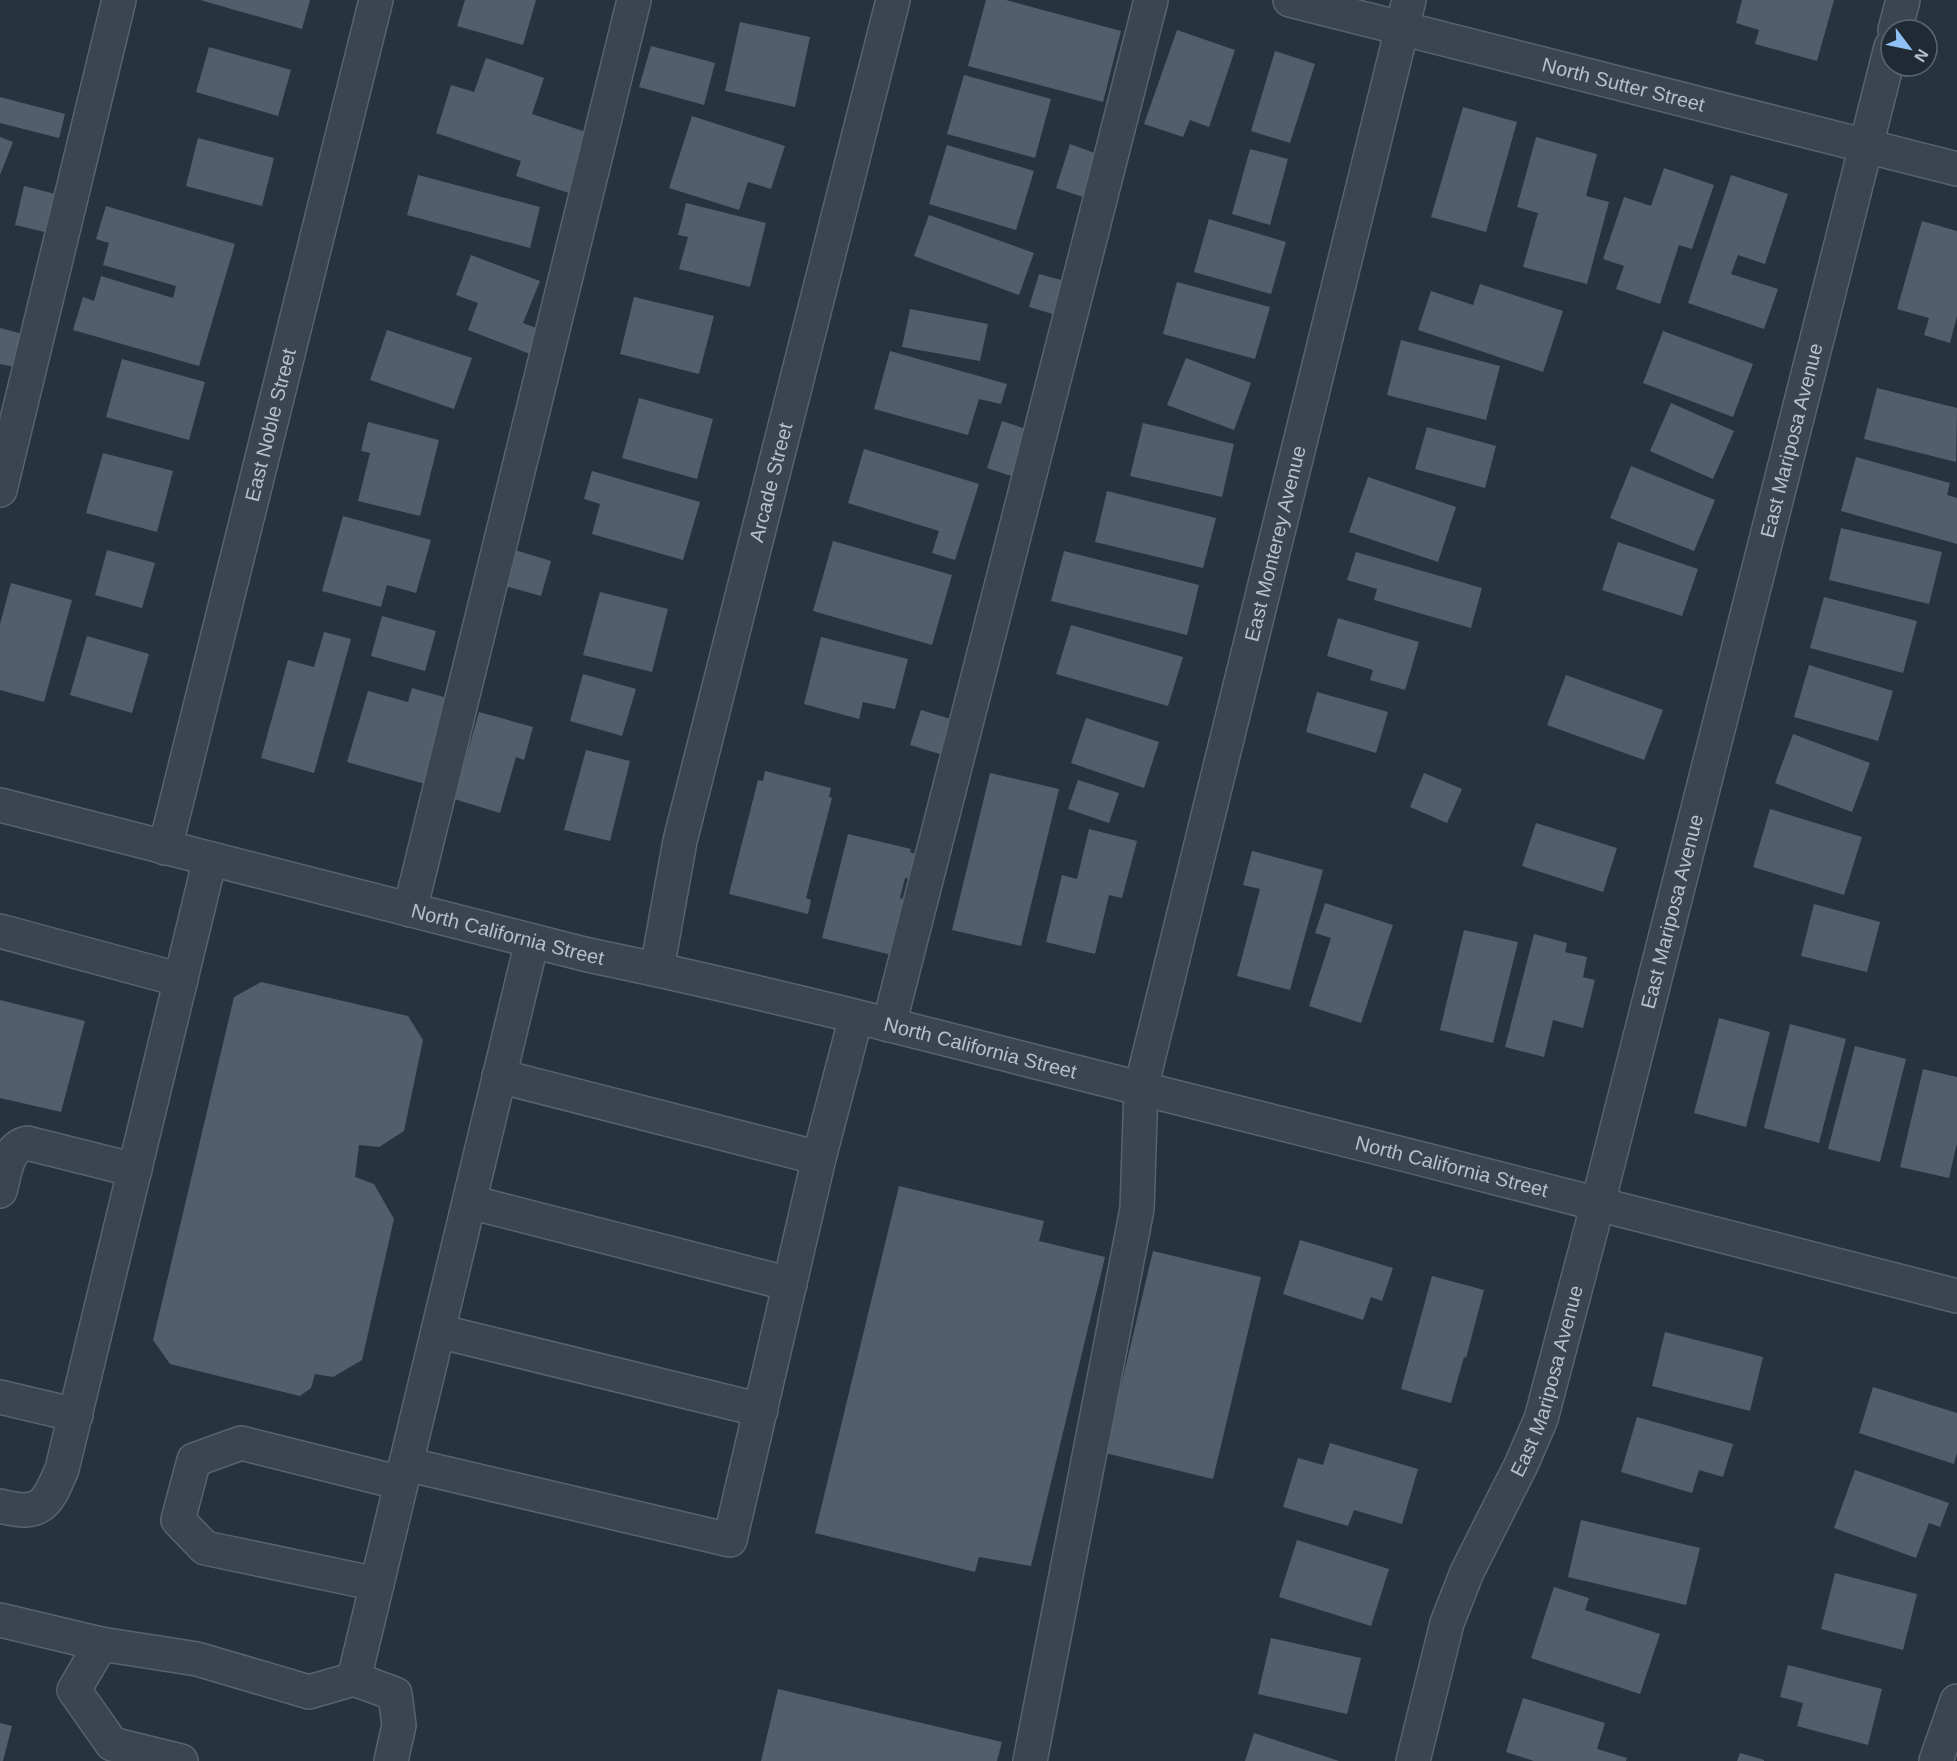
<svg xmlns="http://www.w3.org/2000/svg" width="1957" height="1761" viewBox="0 0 1957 1761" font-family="Helvetica,sans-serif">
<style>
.building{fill:#515f6d}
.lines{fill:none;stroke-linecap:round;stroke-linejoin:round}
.minor-casing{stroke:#58636d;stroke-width:36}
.minor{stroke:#3a4550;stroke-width:33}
.labels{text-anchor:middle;stroke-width:4.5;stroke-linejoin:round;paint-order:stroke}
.street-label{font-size:20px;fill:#b7c0ca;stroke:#1f2a35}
</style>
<rect width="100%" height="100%" fill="#263440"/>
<g class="building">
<polygon points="200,0 310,0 302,29"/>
<polygon points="465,0 536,0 523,45 457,26"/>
<polygon points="986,0 1006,0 1121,31 1103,102 968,66"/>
<polygon points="1742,0 1834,0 1817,61 1755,44 1759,30 1736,23"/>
<polygon points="740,22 810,37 795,107 725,91"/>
<polygon points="1177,30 1235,50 1209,127 1190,120 1183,137 1144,124"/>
<polygon points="651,46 715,63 704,105 639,87"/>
<polygon points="209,47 291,70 278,116 196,92"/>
<polygon points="1275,51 1315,64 1290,143 1251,131"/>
<polygon points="486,58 544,78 532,114 595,135 575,195 516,176 521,161 436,133 451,85 474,92"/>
<polygon points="964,75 1051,99 1035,158 947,134"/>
<polygon points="0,97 65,114 59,138 0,123"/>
<polygon points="1463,107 1517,122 1486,232 1431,217"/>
<polygon points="692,116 785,146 771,189 748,182 739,210 669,188"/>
<polygon points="0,137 13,142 0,175"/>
<polygon points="1536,137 1597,154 1586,196 1609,202 1587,284 1523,267 1538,213 1517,207"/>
<polygon points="198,138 274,158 262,206 186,186"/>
<polygon points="1070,144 1100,155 1086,198 1056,188"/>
<polygon points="947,145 1034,171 1016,230 929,204"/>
<polygon points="1250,149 1288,159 1270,225 1232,214"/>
<polygon points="1664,168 1714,185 1692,249 1679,245 1660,304 1616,289 1624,266 1603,259 1624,197 1651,206"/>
<polygon points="418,175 540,207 530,248 407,215"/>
<polygon points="1731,175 1788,194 1765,264 1738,255 1731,274 1778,289 1764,329 1688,303"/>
<polygon points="24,186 63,196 53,234 15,225"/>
<polygon points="686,203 766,223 750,287 679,269 688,237 678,235"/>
<polygon points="106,206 235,244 199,366 73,330 83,297 94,301 101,276 173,298 176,286 103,265 109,243 96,239"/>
<polygon points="929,215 1034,253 1019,295 914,256"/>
<polygon points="1209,219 1286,242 1271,294 1194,272"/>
<polygon points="1922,221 1957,231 1957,316 1950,343 1924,335 1929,318 1897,309"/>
<polygon points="471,255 540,281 523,323 547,332 538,357 468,330 478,303 456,295"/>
<polygon points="1039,274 1076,284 1066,318 1029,307"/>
<polygon points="1177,282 1270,307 1255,359 1163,334"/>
<polygon points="1480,284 1563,311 1543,372 1418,330 1431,291 1473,305"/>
<polygon points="634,297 714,316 699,374 620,354"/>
<polygon points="910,309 988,324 980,361 902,347"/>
<polygon points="0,328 23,334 15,367 0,364"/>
<polygon points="387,330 472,358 454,409 370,380"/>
<polygon points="1663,331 1753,364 1733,417 1643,383"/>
<polygon points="1401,340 1500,366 1486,420 1387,395"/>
<polygon points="890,351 1007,384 1001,404 979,399 968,435 874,409"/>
<polygon points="1186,358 1251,383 1234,430 1167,405"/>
<polygon points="122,359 205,382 189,440 106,417"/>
<polygon points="1877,388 1957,408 1956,462 1864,439"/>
<polygon points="639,398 713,419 697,479 622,458"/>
<polygon points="1671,403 1734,431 1713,479 1650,451"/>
<polygon points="1002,421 1038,433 1023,480 987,468"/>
<polygon points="368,422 439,440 420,516 358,501 370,453 361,451"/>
<polygon points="1143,423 1234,444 1222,497 1130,476"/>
<polygon points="1427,427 1496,446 1485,488 1415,469"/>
<polygon points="864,449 979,484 955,560 932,553 939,531 848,503"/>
<polygon points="103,453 173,471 157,532 86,513"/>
<polygon points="1856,457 1950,483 1947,495 1957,498 1957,544 1841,511"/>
<polygon points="1631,466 1715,500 1694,551 1610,518"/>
<polygon points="592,471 700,502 683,560 592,534 600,504 584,499"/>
<polygon points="1368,477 1456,507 1438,562 1349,532"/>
<polygon points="1107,491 1216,518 1203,568 1095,542"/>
<polygon points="343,516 431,540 416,593 387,585 381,607 322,591"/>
<polygon points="1841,528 1942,552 1929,604 1829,580"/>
<polygon points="833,541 952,575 932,645 813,611"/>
<polygon points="1618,542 1698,569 1682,616 1602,590"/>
<polygon points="107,550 155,563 142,608 95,595"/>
<polygon points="515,550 551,561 541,596 505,586"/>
<polygon points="1064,551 1199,585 1187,635 1051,601"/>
<polygon points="1356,552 1482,588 1471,628 1374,600 1377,589 1347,580"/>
<polygon points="11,583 72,600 44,702 0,690 0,624"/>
<polygon points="600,592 668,609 652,672 583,655"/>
<polygon points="1824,597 1917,621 1903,673 1810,648"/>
<polygon points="382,616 436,631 425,671 371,656"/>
<polygon points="1338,618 1419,642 1405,690 1370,680 1373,670 1327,656"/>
<polygon points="1071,625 1183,657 1168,706 1056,674"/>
<polygon points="324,632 351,639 314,773 261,758 288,660 314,667"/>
<polygon points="87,636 149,654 132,713 70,695"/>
<polygon points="821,637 908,659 895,709 863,702 859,719 804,704"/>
<polygon points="1809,665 1893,691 1878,741 1794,717"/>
<polygon points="583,674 636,689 622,736 570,721"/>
<polygon points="1566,675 1663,710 1644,760 1547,725"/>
<polygon points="412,688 451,699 425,784 347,762 368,691 408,702"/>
<polygon points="1317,692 1388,712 1376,753 1306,732"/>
<polygon points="921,710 954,720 943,755 910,745"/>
<polygon points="479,712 533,727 524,760 516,757 500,813 454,799"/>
<polygon points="1086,718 1159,742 1144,788 1071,763"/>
<polygon points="1793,734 1870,763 1852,812 1775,783"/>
<polygon points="586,750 630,761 610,841 564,830"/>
<polygon points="765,771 831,788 829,797 832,798 806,898 811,900 808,914 729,894 758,780 763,781"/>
<polygon points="990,773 1059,789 1021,946 952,930"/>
<polygon points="1424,773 1462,789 1447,823 1410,807"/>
<polygon points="1078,780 1119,793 1109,823 1068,809"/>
<polygon points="1770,809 1862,837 1844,895 1753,867"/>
<polygon points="1536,823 1617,848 1603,892 1522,866"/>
<polygon points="1089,829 1137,841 1122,898 1109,895 1095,954 1046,942 1062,875 1077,879"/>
<polygon points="848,834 911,849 910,852 916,854 910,879 905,878 900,898 907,900 892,955 822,938"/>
<polygon points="1252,851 1323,870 1290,990 1237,976 1260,889 1243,885"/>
<polygon points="1325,903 1393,925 1361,1023 1309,1006 1331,938 1315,933"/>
<polygon points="1814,904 1880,922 1867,972 1801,956"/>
<polygon points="1464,930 1518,942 1493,1043 1440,1030"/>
<polygon points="1534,934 1567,943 1565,952 1587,957 1583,977 1595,980 1583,1028 1553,1020 1544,1057 1505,1047"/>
<polygon points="261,982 408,1016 423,1040 404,1131 379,1147 359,1145 355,1177 374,1184 394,1219 362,1360 333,1377 315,1374 311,1388 300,1396 170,1364 153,1340 234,997"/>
<polygon points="0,1000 85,1021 61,1112 0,1098"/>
<polygon points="1719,1018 1770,1032 1746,1127 1694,1113"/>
<polygon points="1790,1024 1846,1039 1819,1143 1764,1128"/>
<polygon points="1855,1046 1906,1059 1880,1162 1828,1149"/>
<polygon points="1923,1069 1957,1077 1957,1143 1949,1178 1900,1167"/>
<polygon points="899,1186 1044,1221 1039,1241 1105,1257 1031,1566 979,1557 975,1572 815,1533"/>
<polygon points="1300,1240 1393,1268 1382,1301 1371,1297 1363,1320 1283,1294"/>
<polygon points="1153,1251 1261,1277 1213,1479 1105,1453"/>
<polygon points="1432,1276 1484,1290 1466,1358 1464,1357 1451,1403 1401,1389"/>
<polygon points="1665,1332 1763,1357 1750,1411 1652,1386"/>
<polygon points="1873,1387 1957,1413 1957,1453 1954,1464 1859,1433"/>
<polygon points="1637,1417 1733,1444 1723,1477 1699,1470 1692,1493 1621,1472"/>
<polygon points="1330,1443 1418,1469 1402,1524 1354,1510 1348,1526 1283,1507 1298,1458 1323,1465"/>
<polygon points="1855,1470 1949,1503 1940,1527 1929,1523 1916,1558 1834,1528"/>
<polygon points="1581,1520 1700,1548 1686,1605 1568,1577"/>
<polygon points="1297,1540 1389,1569 1371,1626 1279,1597"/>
<polygon points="1835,1573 1917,1594 1903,1650 1821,1629"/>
<polygon points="1554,1587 1589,1598 1585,1610 1660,1634 1640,1694 1531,1658"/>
<polygon points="1271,1638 1361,1658 1347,1714 1258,1694"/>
<polygon points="1788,1665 1882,1689 1868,1745 1797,1726 1803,1703 1780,1697"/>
<polygon points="778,1689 1002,1742 997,1761 761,1761"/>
<polygon points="1523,1698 1605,1723 1597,1749 1627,1758 1626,1761 1534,1761 1506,1752"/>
<polygon points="0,1723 12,1726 3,1761 0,1761"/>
<polygon points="1254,1733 1339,1761 1245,1761"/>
<polygon points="1740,1753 1764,1760 1764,1761 1737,1761"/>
</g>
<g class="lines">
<defs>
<g id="minor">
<path id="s1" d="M1290 0 1957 169"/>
<polyline points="1895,30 1903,0"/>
<polyline points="0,490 119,0"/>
<path id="s2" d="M0 805 588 955C773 993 956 1042 1139 1088 1412 1156 1685 1225 1957 1296"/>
<path id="s3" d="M165 848 376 0"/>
<polyline points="410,910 634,0"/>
<polyline points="0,931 181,980"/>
<path id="s4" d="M657 969 680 841 893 0"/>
<polyline points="889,1025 1151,0"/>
<polyline points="819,1158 856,1017"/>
<path d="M0 1191C5 1174 6 1148 27 1143L135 1170"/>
<polyline points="470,1202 790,1284"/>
<polyline points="438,1331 761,1410"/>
<polyline points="0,1397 76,1415"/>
<polyline points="406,1464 730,1540 819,1158 499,1076"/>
<path d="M0 1506C41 1517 47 1505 62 1469L210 859"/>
<polyline points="377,1584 205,1548 178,1520 194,1460 241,1443 401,1483"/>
<polyline points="0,1620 101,1644"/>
<polyline points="354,1679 532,941"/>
<polyline points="181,1761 112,1744 74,1690 101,1644 197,1659 309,1692 354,1679 395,1694 399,1725 391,1761"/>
<path id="s5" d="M1030 1761 1137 1209 1141 1088 1409 0"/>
<path id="s6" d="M1413 1761 1447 1623 1467 1572 1521 1465 1541 1419 1598 1203 1891 47"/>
<polyline points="1936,1761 1957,1701"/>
</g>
</defs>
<use href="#minor" class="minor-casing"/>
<use href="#minor" class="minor"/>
</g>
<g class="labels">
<g class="street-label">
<text dy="7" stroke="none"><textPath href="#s1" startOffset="344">North Sutter Street</textPath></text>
<text dy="7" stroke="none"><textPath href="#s3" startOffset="436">East Noble Street</textPath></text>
<text dy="7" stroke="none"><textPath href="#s6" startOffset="1377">East Mariposa Avenue</textPath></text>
<text dy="7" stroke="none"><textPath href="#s4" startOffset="500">Arcade Street</textPath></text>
<text dy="7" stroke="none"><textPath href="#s5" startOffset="1244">East Monterey Avenue</textPath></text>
<text dy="7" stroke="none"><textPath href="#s6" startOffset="891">East Mariposa Avenue</textPath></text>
<text dy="7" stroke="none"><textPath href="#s2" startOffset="524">North California Street</textPath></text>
<text dy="7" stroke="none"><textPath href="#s2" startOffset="1010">North California Street</textPath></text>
<text dy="7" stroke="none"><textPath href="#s2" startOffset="1496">North California Street</textPath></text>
<text dy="7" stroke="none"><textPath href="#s6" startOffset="405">East Mariposa Avenue</textPath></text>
</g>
</g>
<g transform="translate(1909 48) rotate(122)"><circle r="28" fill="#1f2a35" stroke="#5c6671" stroke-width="1.5"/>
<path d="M0-4.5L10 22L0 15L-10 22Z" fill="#90c1f6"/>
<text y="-9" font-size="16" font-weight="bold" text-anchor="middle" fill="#b7c0ca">N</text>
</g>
</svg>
